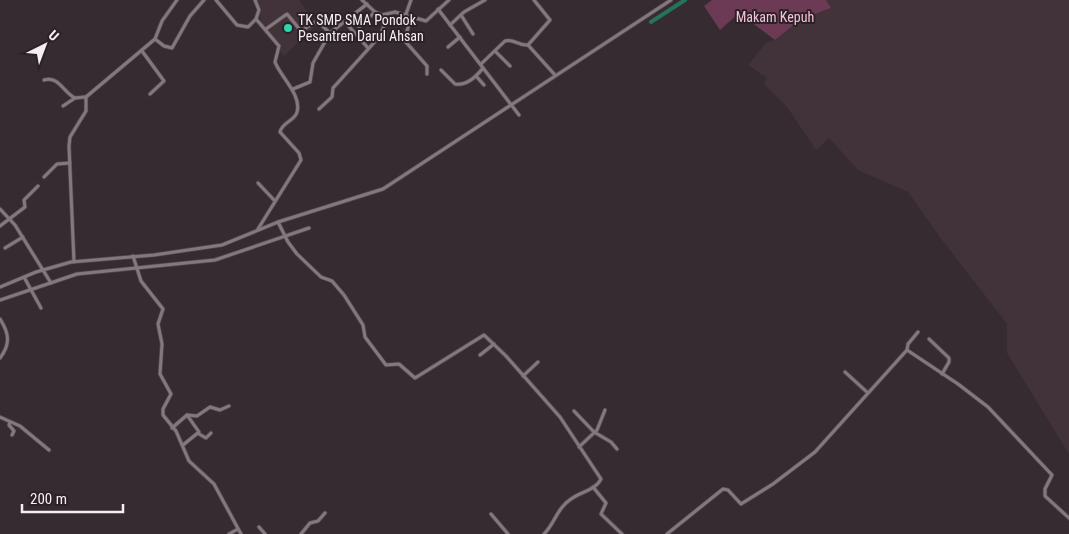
<svg xmlns="http://www.w3.org/2000/svg" width="1069" height="534" viewBox="0 0 1069 534" font-family="'Roboto Condensed',sans-serif">
<style>
.built{fill:#42323a}
.green{fill:#6c3a54}
.lines{fill:none;stroke-linecap:round;stroke-linejoin:round}
.canal{stroke:#23735d;stroke-width:4}
.minor-casing{stroke:#51494c;stroke-width:4.5}
.minor{stroke:#84787e;stroke-width:3}
.poi-dot{fill:#2dd5ab;stroke:#2b2126;stroke-width:2}
.labels{text-anchor:middle;stroke-width:4;stroke-linejoin:round;paint-order:stroke}
.park-label{font-size:14px;fill:#f5c0d9;stroke:#2b2126}
.poi-label{font-size:14px;fill:#f6eff2;stroke:#2b2126;text-anchor:start}
</style>
<rect width="100%" height="100%" fill="#352b30"/>
<g class="built">
<polygon points="256,0 299,0 317,25 284,56 264,31"/>
<polygon points="826,0 1069,0 1069,454 1007,353 1007,324 942,240 908,192 858,170 829,138 816,150 787,107 764,84 767,78 748,65 766,43 775,40 800,20 831,8"/>
</g>
<polygon class="green" points="712,0 826,0 831,8 800,20 775,40 739,13 720,30 704,6"/>
<g class="lines">
<polyline class="canal" points="651,22 685,0"/>
<defs>
<g id="minor">
<polyline points="216,0 237,25 248,27 256,19"/>
<path d="M255 0 259 10 256 19 279 46 275 62C280 76 302 95 297 112 295 121 282 122 280 132L299 153 301 160 258 229"/>
<polyline points="362,0 375,12 382,15 395,12 426,21 449,0"/>
<polyline points="438,9 519,115"/>
<polyline points="406,14 411,0"/>
<polyline points="461,15 473,34"/>
<polyline points="412,16 404,40 427,66 427,74"/>
<polyline points="345,22 368,48"/>
<polyline points="450,25 464,12 485,0"/>
<polyline points="359,27 375,12"/>
<polyline points="266,29 287,14 301,31 317,21 330,33"/>
<polyline points="155,39 164,46 172,48 190,16 204,0"/>
<polyline points="528,45 550,20 534,0"/>
<polyline points="448,47 460,37"/>
<polyline points="142,51 164,81 150,94"/>
<polyline points="495,51 510,66"/>
<path d="M481 64 505 41C513 38 519 46 528 45L555 75"/>
<path d="M441 70 455 84C467 86 476 77 483 68"/>
<polyline points="476,76 484,85"/>
<path d="M44 80C58 75 64 93 75 98"/>
<polyline points="293,89 310,82 313,63 330,33 367,4"/>
<polyline points="63,106 75,98 85,97"/>
<polyline points="319,109 332,97 333,88 380,36 385,23 382,15"/>
<polyline points="44,177 57,164 70,163"/>
<polyline points="258,183 274,200"/>
<polyline points="0,209 15,225 51,283"/>
<path d="M278 222 288 242 297 254 321 277 332 281 344 295 363 325 365 337 386 365 399 364 415 378 484 335 506 356 560 417 601 479C596 490 580 492 571 499 557 508 555 523 544 534"/>
<polyline points="0,226 25,207 24,200 38,186"/>
<polyline points="5,248 23,237"/>
<polyline points="133,256 141,281 163,309 158,324 162,344 160,374 171,394 163,409 163,415 176,431 189,461 214,484 241,534"/>
<polyline points="74,262 69,146 70,137 86,111 86,97 155,39 162,21 177,0"/>
<polyline points="24,277 41,308"/>
<polyline points="0,287 36,272 71,262 154,255 222,245 278,222 383,189 671,0"/>
<polyline points="0,300 77,274 215,260 309,228"/>
<path d="M0 319C9 333 11 344 0 358"/>
<polyline points="929,339 949,358 949,362 942,374"/>
<polyline points="907,350 908,344 918,332"/>
<polyline points="480,355 494,344"/>
<polyline points="845,372 868,393"/>
<polyline points="523,376 538,362"/>
<polyline points="574,411 594,432 611,442 617,449"/>
<polyline points="0,417 20,426 49,450"/>
<polyline points="10,422 9,425 14,431 12,435"/>
<polyline points="172,428 187,415 197,416 210,407 220,410 229,406"/>
<polyline points="199,434 206,438 211,433"/>
<polyline points="183,445 199,432 187,415"/>
<polyline points="579,447 597,430 605,410"/>
<polyline points="593,487 606,503 601,514 622,534"/>
<polyline points="491,514 508,534"/>
<polyline points="259,527 265,534"/>
<polyline points="229,534 238,529"/>
<polyline points="301,534 310,523 318,521 325,513"/>
<polyline points="667,534 723,489 728,490 741,504 773,484 815,452 907,350 958,384 988,407 1052,475 1045,489 1045,496 1069,518"/>
</g>
</defs>
<use href="#minor" class="minor-casing"/>
<use href="#minor" class="minor"/>
</g>
<circle class="poi-dot" cx="288" cy="28" r="5"/>
<g class="labels">
<g class="park-label">
<text x="775" y="22">Makam Kepuh</text>
</g>
<g class="poi-label">
<text x="298" y="25">TK SMP SMA Pondok<tspan x="298" dy="16">Pesantren Darul Ahsan</tspan></text>
</g>
</g>
<g transform="translate(45 45) rotate(42)" stroke="#2b2126" stroke-width="4" paint-order="stroke">
<path d="M0-4L9 19L0 12L-9 19Z" fill="#f6eff2"/>
<text y="-8" font-size="14" font-weight="bold" text-anchor="middle" fill="#f6eff2">U</text>
</g>
<path d="M22 504v8h101v-8" fill="none" stroke="#f6eff2" stroke-width="2.5"/>
<text x="30" y="504" font-size="15" fill="#f6eff2" stroke="#2b2126" stroke-width="4" paint-order="stroke">200 m</text>
</svg>
